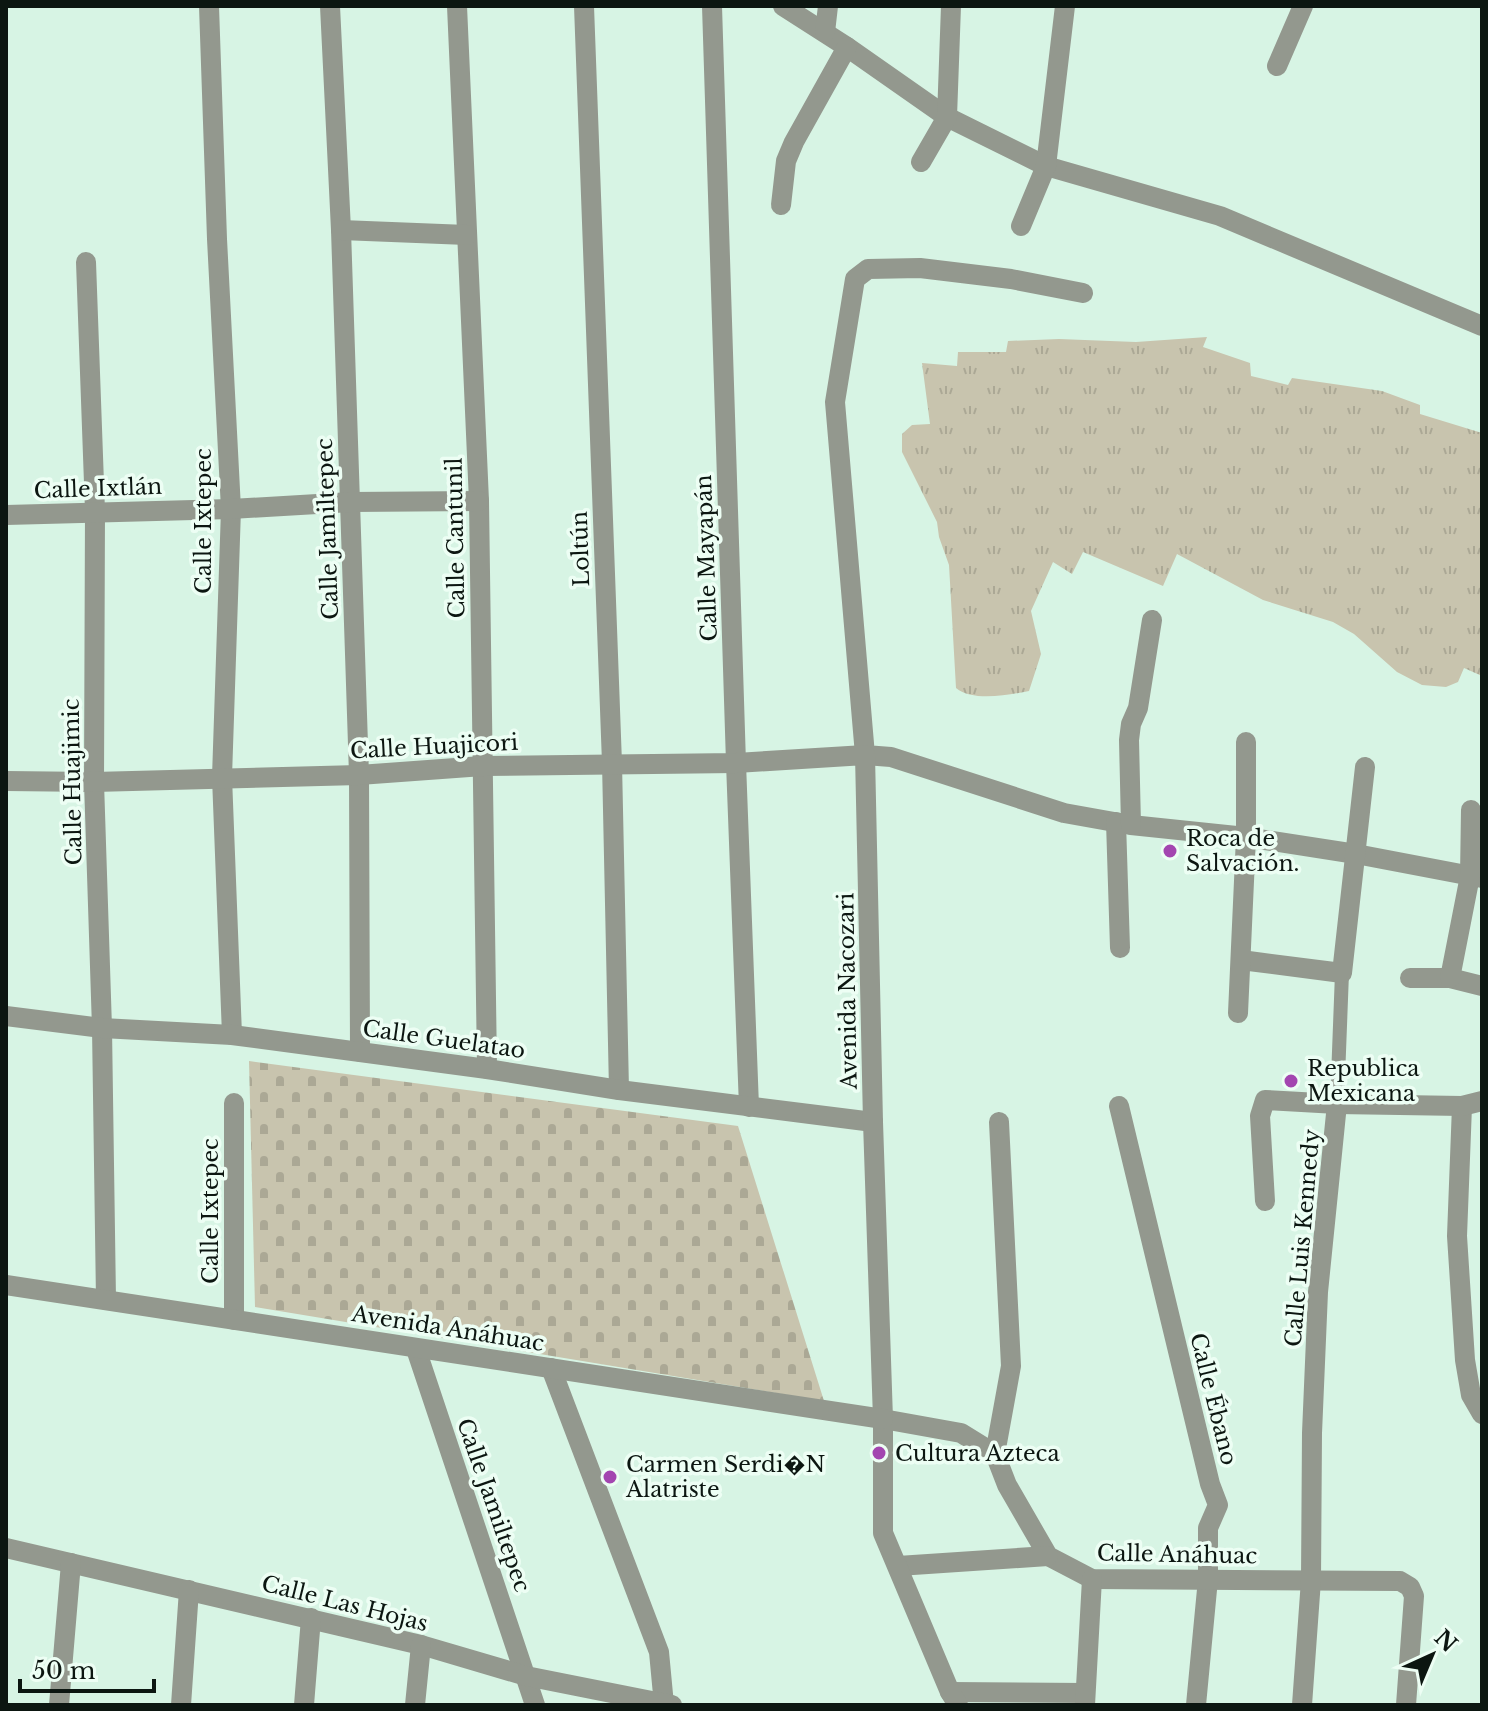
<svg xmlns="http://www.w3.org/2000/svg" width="1488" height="1711" viewBox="0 0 1488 1711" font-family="'Libre Baskerville',serif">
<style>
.grass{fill:url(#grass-tufts)}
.cemetery{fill:url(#cemetery-stones)}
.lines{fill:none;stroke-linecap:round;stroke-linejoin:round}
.pedestrian{stroke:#93988e;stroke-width:14}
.minor{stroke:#93988e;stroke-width:20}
.tertiary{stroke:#93988e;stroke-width:20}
.poi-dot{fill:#a346b0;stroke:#edfef4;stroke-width:3}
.labels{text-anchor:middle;stroke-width:7;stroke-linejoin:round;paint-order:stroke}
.street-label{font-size:22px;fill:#0c1611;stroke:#edfef4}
.poi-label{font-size:22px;fill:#0c1611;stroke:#edfef4;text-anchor:start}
</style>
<defs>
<pattern id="grass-tufts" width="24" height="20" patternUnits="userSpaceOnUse" patternTransform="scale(2)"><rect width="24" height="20" fill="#c8c4ae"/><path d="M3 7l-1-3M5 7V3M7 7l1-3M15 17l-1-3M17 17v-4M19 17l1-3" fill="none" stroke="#aba895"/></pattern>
<pattern id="cemetery-stones" width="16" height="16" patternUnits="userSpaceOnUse" patternTransform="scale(2)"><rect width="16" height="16" fill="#c8c4ae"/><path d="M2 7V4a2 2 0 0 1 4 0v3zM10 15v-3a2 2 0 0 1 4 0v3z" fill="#aba895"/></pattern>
</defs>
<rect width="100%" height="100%" fill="#d7f4e4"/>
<path class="grass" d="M1207 337 1203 347 1250 363 1251 376 1288 385 1292 378 1382 391 1420 405V414L1482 433V676L1464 668 1458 682 1446 687 1422 685 1397 672 1354 634 1333 622 1263 600 1177 554 1163 586 1083 552 1072 574 1053 562 1031 611 1041 654 1029 691C1008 695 973 702 956 688L949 565 939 537 937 522 902 452V434L912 425 930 424 922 363 957 366 958 352H1006L1008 341 1059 339 1136 342Z"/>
<polygon class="cemetery" points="249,1061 738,1126 824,1401 255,1307"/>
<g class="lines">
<polyline class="pedestrian" points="1337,1104 1342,973"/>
<g class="minor">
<polyline points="209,6 217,239 231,509 222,777 232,1035"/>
<polyline points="330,6 341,230 359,775 360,1052"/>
<polyline points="457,6 479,501 487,1069"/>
<polyline points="584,6 612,763 619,1090"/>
<polyline points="783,6 847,47 947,117 1046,166 1220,216 1482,326"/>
<polyline points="825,32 828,6"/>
<polyline points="1277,66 1303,6"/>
<polyline points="921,162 947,117 951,6"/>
<polyline points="781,205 786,161 794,142 847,47"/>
<polyline points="1021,226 1046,166 1065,6"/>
<polyline points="341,230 467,235"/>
<polyline points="86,262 95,511 94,782 102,1028 106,1300"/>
<polyline points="1083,293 1011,279 920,268 868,269 855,279 835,402 865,755 891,757 1064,813 1131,825 1246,837 1356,854 1482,878"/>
<polyline points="6,515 231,509 351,502 479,501"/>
<polyline points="736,763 749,1107"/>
<polyline points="1116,822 1120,948"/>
<polyline points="1131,825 1129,740 1131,724 1138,708 1152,620"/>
<polyline points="1241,960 1342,973 1365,767"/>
<polyline points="1410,978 1450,978 1482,986"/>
<polyline points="1450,978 1470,876 1471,810"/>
<polyline points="1238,1013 1246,837 1246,742"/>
<polyline points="6,1016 102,1028 232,1035 487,1069 619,1090 873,1122"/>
<polyline points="234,1103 234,1320"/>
<polyline points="1119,1106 1210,1484 1218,1505 1208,1528 1208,1579 1196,1705"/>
<polyline points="1462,1106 1457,1236 1465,1360 1471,1395 1482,1414"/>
<polyline points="1265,1201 1260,1116 1265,1100 1337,1104 1462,1106 1482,1101"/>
<polyline points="416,1349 535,1705"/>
<polyline points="551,1368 659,1652 664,1705"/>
<polyline points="883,1419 961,1433 995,1454 1007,1485 1048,1556 1092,1579 1400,1581 1410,1587 1414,1596 1406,1705"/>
<polyline points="995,1454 1011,1366 999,1122"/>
<polyline points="6,1548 421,1645 526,1676 672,1705"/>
<polyline points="898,1566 1048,1556"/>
<polyline points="950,1692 1085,1693"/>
<polyline points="59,1705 71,1563"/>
<polyline points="181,1705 189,1590"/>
<polyline points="304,1705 311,1618"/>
<polyline points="415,1705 421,1645"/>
<polyline points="1085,1705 1092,1579"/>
<polyline points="1302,1705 1311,1580 1312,1433 1318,1292 1337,1104"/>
</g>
<g class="tertiary">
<polyline points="712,6 736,763"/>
<polyline points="6,781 94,782 359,775 483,766 736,763 865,755 873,1122 883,1419 883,1533 950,1692 958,1705"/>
<polyline points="6,1285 883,1419"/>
</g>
</g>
<g class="poi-dot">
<circle cx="1170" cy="851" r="8"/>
<circle cx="1291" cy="1081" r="8"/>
<circle cx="879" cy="1453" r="8"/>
<circle cx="610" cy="1477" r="8"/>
</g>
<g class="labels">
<g class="street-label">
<text transform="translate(98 488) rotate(-2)" y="8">Calle Ixtlán</text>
<text transform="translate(203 521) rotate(-90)" y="8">Calle Ixtepec</text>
<text transform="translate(327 529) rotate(-92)" y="8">Calle Jamiltepec</text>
<text transform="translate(455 538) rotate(-91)" y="8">Calle Cantunil</text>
<text transform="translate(580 549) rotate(-92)" y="8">Loltún</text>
<text transform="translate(706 558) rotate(-92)" y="8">Calle Mayapán</text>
<text transform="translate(434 746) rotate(-3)" y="8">Calle Huajicori</text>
<text transform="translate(72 782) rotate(-91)" y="8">Calle Huajimic</text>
<text transform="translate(847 991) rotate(-91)" y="8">Avenida Nacozari</text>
<text transform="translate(444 1039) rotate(8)" y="8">Calle Guelatao</text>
<text transform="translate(210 1211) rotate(-90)" y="8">Calle Ixtepec</text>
<text transform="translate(1302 1238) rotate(-85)" y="8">Calle Luis Kennedy</text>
<text transform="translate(448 1328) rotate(9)" y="8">Avenida Anáhuac</text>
<text transform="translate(1214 1399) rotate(76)" y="8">Calle Ébano</text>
<text transform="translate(494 1505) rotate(71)" y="8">Calle Jamiltepec</text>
<text transform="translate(1177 1554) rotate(1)" y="8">Calle Anáhuac</text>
<text transform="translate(345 1603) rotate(14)" y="8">Calle Las Hojas</text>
</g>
<g class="poi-label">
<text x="1186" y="846">Roca de<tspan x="1186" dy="25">Salvación.</tspan></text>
<text x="1307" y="1076">Republica<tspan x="1307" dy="25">Mexicana</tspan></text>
<text x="895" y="1461">Cultura Azteca</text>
<text x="626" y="1472">Carmen Serdi�N<tspan x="626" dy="25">Alatriste</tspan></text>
</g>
</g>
<rect width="1488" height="1711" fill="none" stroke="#0c1611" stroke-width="16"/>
<g transform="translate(1432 1655) rotate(44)" stroke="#edfef4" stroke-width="6" paint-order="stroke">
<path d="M0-6L14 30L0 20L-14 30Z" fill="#0c1611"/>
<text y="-12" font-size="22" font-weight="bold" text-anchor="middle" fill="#0c1611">N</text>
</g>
<path d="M20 1679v12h134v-12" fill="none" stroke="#0c1611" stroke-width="4"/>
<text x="32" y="1679" font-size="24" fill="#0c1611" stroke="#edfef4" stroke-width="6" paint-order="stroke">50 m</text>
</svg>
